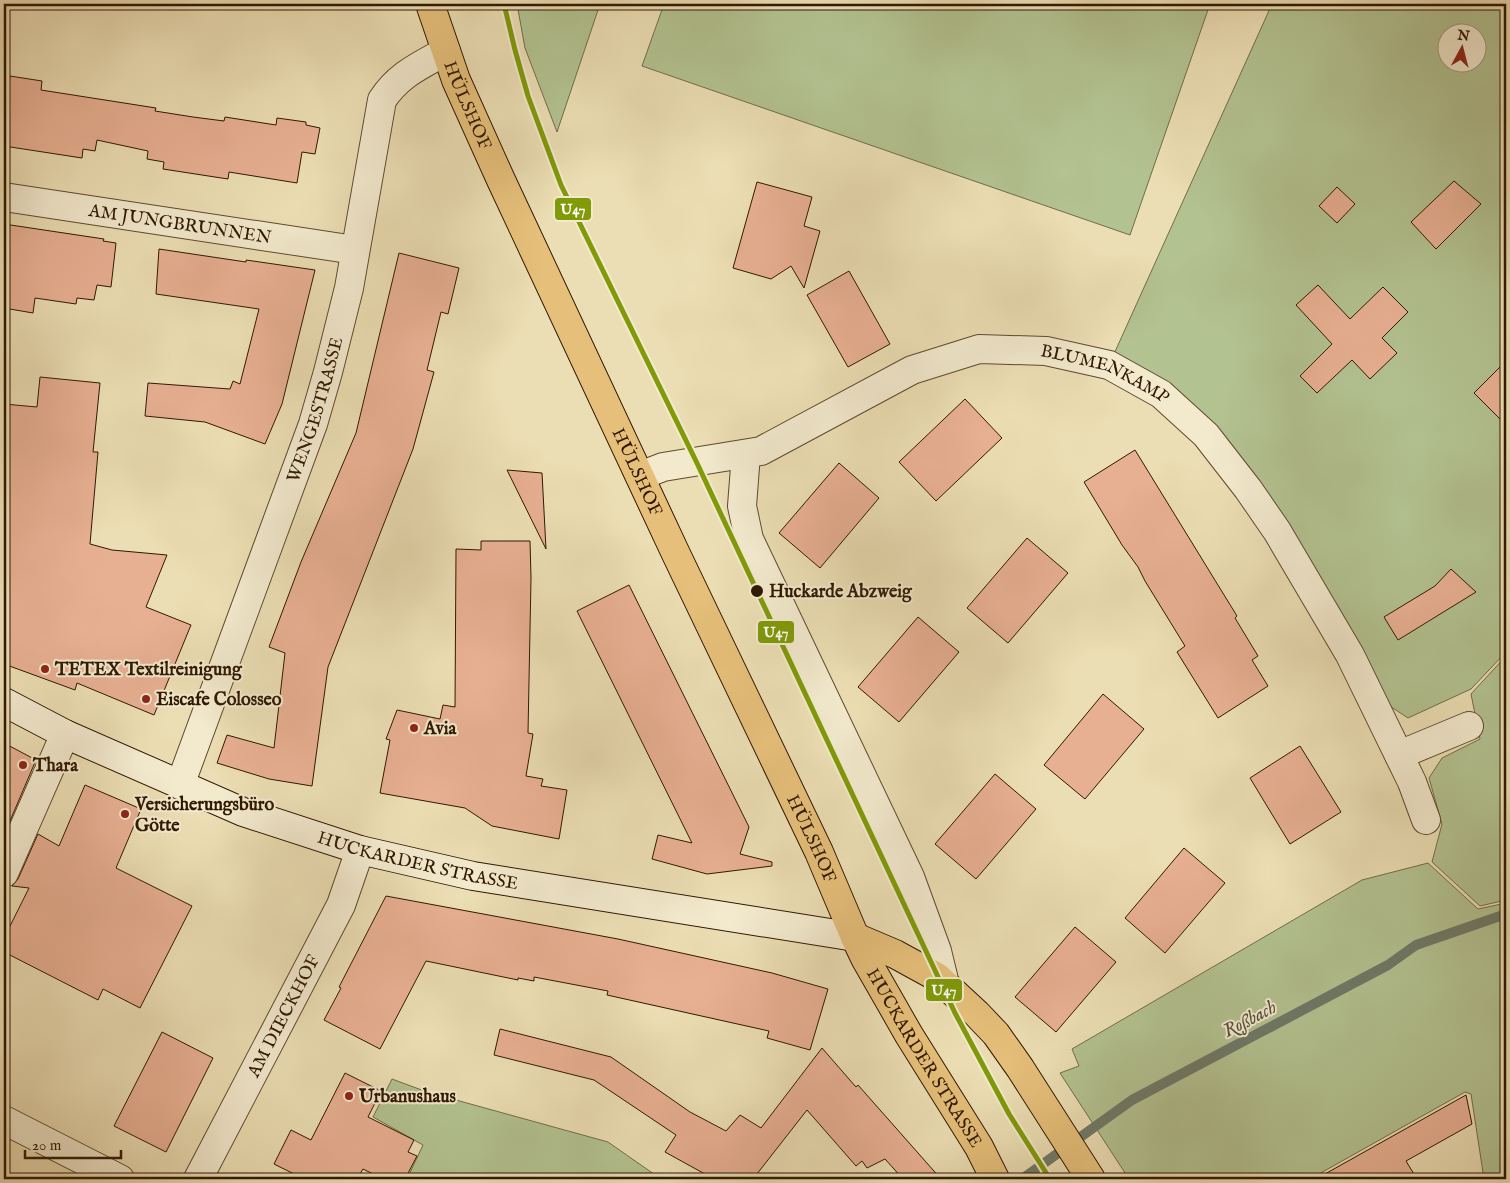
<svg xmlns="http://www.w3.org/2000/svg" width="1510" height="1183" viewBox="0 0 1510 1183" font-family="'IM FELL English',serif">
<style>
.green{fill:#b3c291;stroke:#716d49;fill-rule:evenodd}
.lines{fill:none;stroke-linecap:round;stroke-linejoin:round}
.stream{stroke:#6f7a68;stroke-width:10}
.building{fill:#e8b093;stroke:#2f1801}
.street-casing{stroke:#5e4a2e;stroke-width:30}
.secondary-casing{stroke:#2f1801;stroke-width:30}
.primary-casing{stroke:#2f1801;stroke-width:30}
.street{stroke:#f3eace;stroke-width:28}
.secondary{stroke:#f3eace;stroke-width:28}
.primary{stroke:#e6bf7a;stroke-width:28}
.tram-1-casing{stroke:#f3eace;stroke-width:9}
.tram-1{stroke:#809a08;stroke-width:5}
.stop-dot{fill:#2f1801;stroke:#f3eace;stroke-width:2}
.poi-dot{fill:#8f2418;stroke:#f3eace;stroke-width:2}
.labels{text-anchor:middle;stroke-width:4;stroke-linejoin:round;paint-order:stroke}
.street-label{font-size:18px;fill:#2f1801;stroke:#f3eace}
.stop-label{font-size:18px;font-weight:bold;fill:#2f1801;stroke:#f3eace;text-anchor:start}
.poi-label{font-size:18px;font-weight:bold;fill:#2f1801;stroke:#f3eace;text-anchor:start}
.water-label{font-size:19px;font-style:italic;fill:#54513d;stroke:#f3eace}
.line-badge{stroke:#f3eace;stroke-width:2}
.badge-label{font-size:14px;text-anchor:middle;font-weight:bold;fill:#fff}
</style>
<rect width="100%" height="100%" fill="#ecdeb4"/>
<filter id="stains"><feTurbulence type="fractalNoise" baseFrequency=".004" numOctaves="4"/><feColorMatrix values="0 0 0 0 .2 0 0 0 0 .09 0 0 0 0 .02 0 0 0 .5 -.17"/></filter>
<radialGradient id="worn" r=".72"><stop offset=".6" stop-color="#630" stop-opacity="0"/><stop offset="1" stop-color="#630" stop-opacity=".3"/></radialGradient>
<g class="green">
<polygon points="517,4 600,4 557,132 525,48"/>
<polygon points="664,4 1210,4 1130,235 642,66"/>
<path d="M1272 4H1506V652L1471 689 1408 718 1370 693 1248 489 1109 365ZM1448 32H1478V62H1448Z"/>
<polygon points="1506,656 1506,900 1480,906 1432,862 1442,824 1429,778 1442,758 1480,739 1471,694"/>
<polygon points="1428,863 1478,909 1506,903 1506,1179 1484,1179 1471,1094 1465,1092 1310,1179 1129,1179 1060,1073 1079,1066 1072,1049 1362,880"/>
<polygon points="392,1079 427,1092 608,1142 661,1179 407,1179 423,1145 373,1117"/>
</g>
<g class="lines">
<polyline class="stream" points="1022,1179 1132,1100 1388,965 1416,945 1506,914"/>
</g>
<g class="building">
<polygon points="10,76 42,81 41,90 156,108 155,111 193,117 224,121 225,117 276,125 277,118 306,122 306,125 320,128 315,154 302,152 297,183 229,172 228,179 163,169 164,162 147,159 148,151 97,140 95,151 83,149 82,158 4,146 4,89 8,90"/>
<polygon points="1454,181 1481,204 1436,249 1411,222"/>
<polygon points="757,182 812,197 804,226 820,231 804,288 791,266 771,279 733,268"/>
<polygon points="1337,187 1355,204 1337,223 1319,206"/>
<polygon points="4,224 104,239 103,241 116,243 111,287 97,285 94,300 77,298 76,304 35,298 33,313 4,308"/>
<polygon points="159,249 246,262 246,260 315,270 282,404 265,444 205,422 145,416 148,383 230,389 233,381 240,384 259,309 156,294"/>
<polygon points="399,253 459,268 448,314 441,312 427,370 434,372 413,449 328,667 312,786 269,779 217,763 227,735 274,748 285,653 269,647 301,562 356,433"/>
<polygon points="849,271 890,344 848,367 807,295"/>
<polygon points="1318,285 1350,319 1383,287 1408,312 1382,338 1397,353 1370,379 1352,360 1317,393 1300,376 1332,344 1296,305"/>
<polygon points="1506,361 1506,425 1474,393"/>
<polygon points="40,377 100,383 93,452 98,452 90,544 112,550 167,555 146,607 191,625 154,715 77,683 75,690 4,664 4,404 37,407"/>
<polygon points="965,399 1002,438 936,501 899,462"/>
<polygon points="1135,450 1237,616 1235,618 1258,656 1252,660 1268,686 1218,718 1177,652 1185,646 1145,581 1138,567 1122,545 1084,482"/>
<polygon points="839,463 879,498 820,568 779,533"/>
<polygon points="507,470 542,473 546,549"/>
<polygon points="1027,538 1068,573 1008,643 967,608"/>
<polygon points="481,541 530,541 531,578 528,733 533,734 526,776 543,779 541,786 567,790 559,839 492,826 465,808 380,793 390,740 386,739 397,710 440,719 443,705 455,707 456,549 481,550"/>
<polygon points="1451,569 1476,592 1398,640 1384,617 1435,586"/>
<polygon points="629,585 749,827 740,854 772,862 772,866 707,874 652,859 658,835 692,843 577,611"/>
<polygon points="918,617 959,652 899,722 858,687"/>
<polygon points="1103,694 1144,729 1085,799 1044,765"/>
<polygon points="4,743 36,760 4,835"/>
<polygon points="1300,746 1341,812 1290,844 1250,778"/>
<polygon points="995,774 1036,809 976,879 935,844"/>
<polygon points="85,785 141,809 116,868 192,906 140,1008 103,989 98,1000 4,952 4,938 29,888 12,886 18,879 38,834 59,846"/>
<polygon points="1184,848 1225,883 1165,953 1125,918"/>
<polygon points="386,896 618,939 772,973 828,989 810,1050 767,1038 769,1031 607,995 608,991 534,977 534,981 518,978 518,980 426,961 380,1049 324,1020 341,988 339,987"/>
<polygon points="1075,927 1116,962 1056,1032 1015,997"/>
<polygon points="500,1029 611,1057 690,1112 726,1131 740,1115 761,1128 822,1048 856,1087 858,1085 941,1179 903,1179 885,1159 867,1168 862,1161 856,1166 807,1110 753,1179 714,1179 665,1152 676,1135 594,1080 494,1055"/>
<polygon points="162,1032 213,1058 166,1152 114,1126"/>
<polygon points="345,1073 381,1091 368,1117 414,1140 408,1152 417,1156 405,1179 383,1179 363,1169 357,1179 304,1179 274,1164 291,1130 311,1140"/>
<polygon points="1466,1095 1472,1124 1406,1161 1417,1179 1316,1179"/>
</g>
<g class="lines">
<defs>
<g id="street">
<path id="s1" d="M4 197 355 250"/>
<polyline points="746,454 742,506 749,539 910,877 937,951 945,984"/>
<path id="s2" d="M640 476 663 467 761 451 912 370 979 349 1046 351 1109 365 1161 394 1206 435 1248 489 1277 531 1350 655 1412 782 1426 820"/>
<polyline points="1399,755 1469,726"/>
<path id="s3" d="M180 785 313 424 328 372 349 288 382 100C399 74 420 66 446 51"/>
<polyline points="4,873 65,734"/>
<polyline points="4,1120 120,1179"/>
<path id="s4" d="M198 1179 341 905 360 850"/>
</g>
<g id="secondary">
<path id="s5" d="M4 702 65 734 243 812 360 850 473 876 855 937"/>
</g>
<g id="primary">
<path id="s6" d="M430 4 456 80 501 180 676 554 819 852 855 937 865 958 909 1035 979 1147 995 1179"/>
<polyline points="855,937 895,954 937,977 977,1014 996,1034 1020,1068 1091,1179"/>
</g>
</defs>
<use href="#street" class="street-casing"/>
<use href="#secondary" class="secondary-casing"/>
<use href="#primary" class="primary-casing"/>
<use href="#street" class="street"/>
<use href="#secondary" class="secondary"/>
<use href="#primary" class="primary"/>
<defs>
<polyline id="tram-1" points="504,4 515,50 528,96 561,185 696,461 955,1013 1009,1114 1050,1179"/>
</defs>
<use href="#tram-1" class="tram-1-casing"/>
<use href="#tram-1" class="tram-1"/>
</g>
<circle class="stop-dot" cx="757" cy="591" r="7"/>
<g class="poi-dot">
<circle cx="45" cy="669" r="5"/>
<circle cx="146" cy="699" r="5"/>
<circle cx="414" cy="728" r="5"/>
<circle cx="23" cy="765" r="5"/>
<circle cx="125" cy="814" r="5"/>
<circle cx="349" cy="1096" r="5"/>
</g>
<g class="labels">
<g class="street-label">
<text dy="6" stroke="none"><textPath href="#s6" startOffset="108">HÜLSHOF</textPath></text>
<text dy="6" stroke="none"><textPath href="#s1" startOffset="178">AM JUNGBRUNNEN</textPath></text>
<text dy="6" stroke="none"><textPath href="#s2" startOffset="496">BLUMENKAMP</textPath></text>
<text dy="6" stroke="none"><textPath href="#s3" startOffset="399">WENGESTRASSE</textPath></text>
<text dy="6" stroke="none"><textPath href="#s6" startOffset="512">HÜLSHOF</textPath></text>
<text dy="6" stroke="none"><textPath href="#s6" startOffset="918">HÜLSHOF</textPath></text>
<text dy="6" stroke="none"><textPath href="#s5" startOffset="445">HUCKARDER STRASSE</textPath></text>
<text dy="6" stroke="none"><textPath href="#s4" startOffset="184">AM DIECKHOF</textPath></text>
<text dy="6" stroke="none"><textPath href="#s6" startOffset="1165">HUCKARDER STRASSE</textPath></text>
</g>
<g class="stop-label">
<text x="769" y="597">Huckarde Abzweig</text>
</g>
<g class="poi-label">
<text x="55" y="675">TETEX Textilreinigung</text>
<text x="156" y="705">Eiscafe Colosseo</text>
<text x="424" y="734">Avia</text>
<text x="33" y="771">Thara</text>
<text x="135" y="810">Versicherungsbüro<tspan x="135" dy="21">Götte</tspan></text>
<text x="359" y="1102">Urbanushaus</text>
</g>
<g class="water-label">
<text transform="translate(1249 1018) rotate(-28)" y="7">Roßbach</text>
</g>
</g>
<g class="line-badge">
<rect x="554" y="197" width="38" height="24" rx="5" fill="#809a08"/>
<rect x="757" y="620" width="38" height="24" rx="5" fill="#809a08"/>
<rect x="925" y="978" width="38" height="24" rx="5" fill="#809a08"/>
</g>
<g class="badge-label">
<text x="573" y="214">U47</text>
<text x="776" y="637">U47</text>
<text x="944" y="995">U47</text>
</g>
<rect width="1510" height="1183" fill="none" stroke="#ecdeb4" stroke-width="20"/>
<rect x="5" y="5" width="1500" height="1173" fill="none" stroke="#2f1801" stroke-width="2.5"/>
<rect x="10" y="10" width="1490" height="1163" fill="none" stroke="#2f1801"/>
<g transform="translate(1462 48) rotate(7)"><circle r="24" fill="#f3eace" stroke="#a5967c"/>
<path d="M0-4L9 19L0 12L-9 19Z" fill="#8f2418"/>
<text y="-8" font-size="14" font-weight="bold" text-anchor="middle" fill="#2f1801">N</text>
</g>
<path d="M25 1150v8h96v-8" fill="none" stroke="#2f1801" stroke-width="2.5"/>
<text x="32" y="1150" font-size="15" fill="#2f1801" stroke="#f3eace" stroke-width="4" paint-order="stroke">20 m</text>
<rect width="100%" height="100%" filter="url(#stains)"/>
<rect width="100%" height="100%" fill="url(#worn)"/>
</svg>
